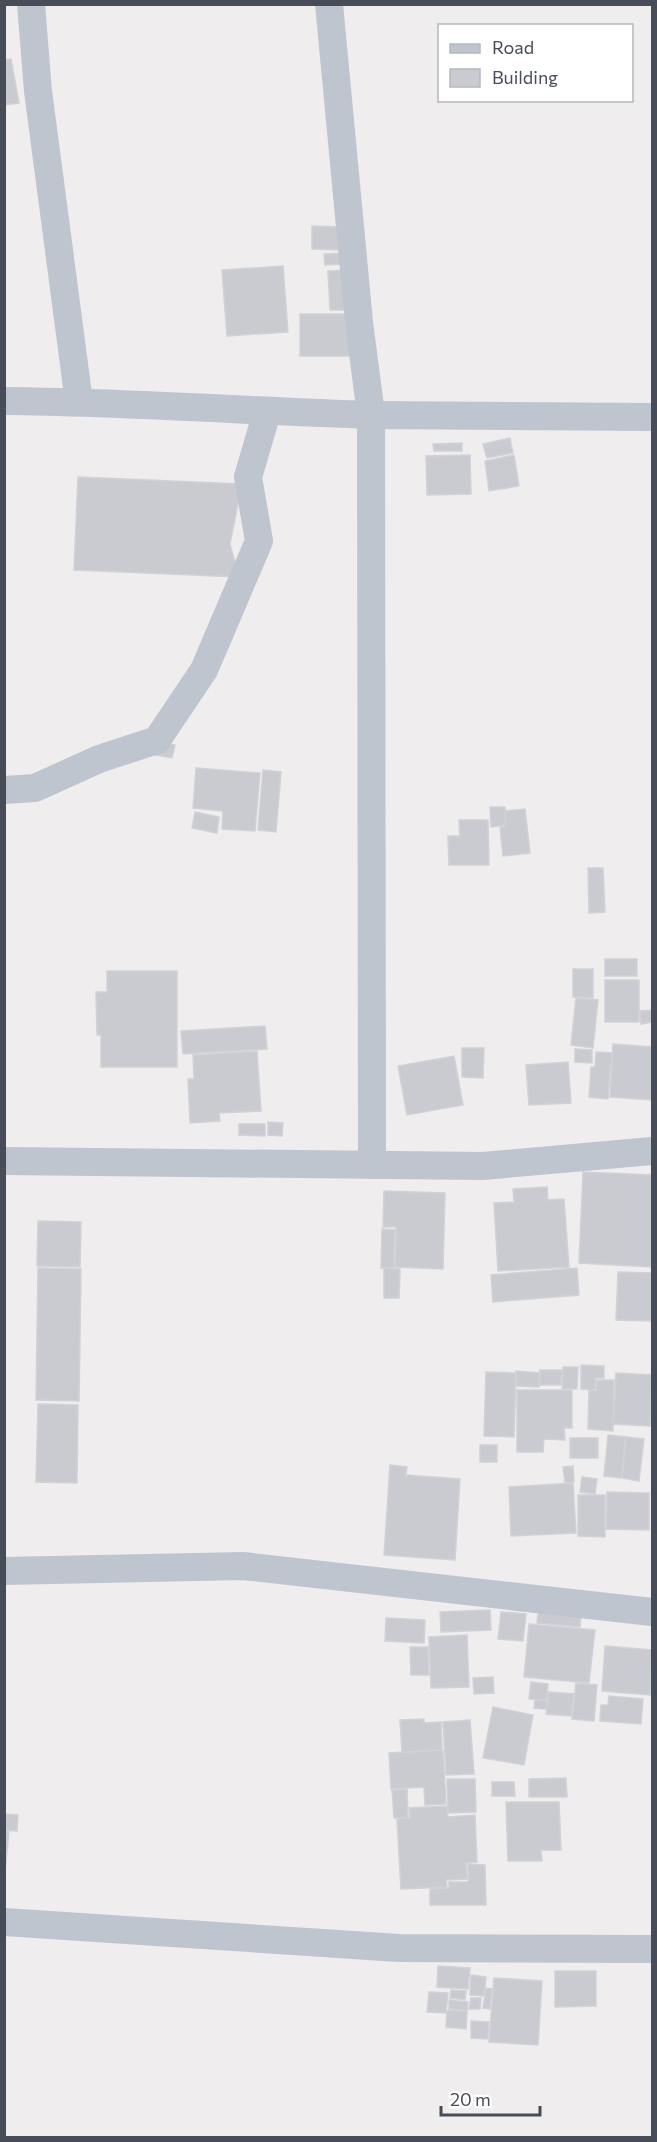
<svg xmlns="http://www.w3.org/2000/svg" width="657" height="2142" viewBox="0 0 657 2142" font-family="Commissioner,sans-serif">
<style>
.building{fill:#cacbd1;stroke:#d1d2d8;stroke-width:1.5}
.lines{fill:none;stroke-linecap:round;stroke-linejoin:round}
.minor{stroke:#bec5ce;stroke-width:28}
</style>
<rect width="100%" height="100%" fill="#efeded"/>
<g class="building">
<polygon points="11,59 19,103 4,105 4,60"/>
<polygon points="312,226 344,227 344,250 312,249"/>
<polygon points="347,253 348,264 325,265 324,254"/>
<polygon points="283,266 288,332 227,336 222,270"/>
<polygon points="346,270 348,310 330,310 328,271"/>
<polygon points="300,314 349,314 350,356 300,356"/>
<polygon points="510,438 513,453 487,458 483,444"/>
<polygon points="462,443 462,451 434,451 433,444"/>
<polygon points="470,455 471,494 427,495 426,456"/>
<polygon points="514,455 519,486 489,491 485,461"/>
<polygon points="78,477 242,484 230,544 239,577 74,570"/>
<polygon points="158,742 175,745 172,758 155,755"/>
<polygon points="196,768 260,773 255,831 222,829 223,811 193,808"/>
<polygon points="263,770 281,772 276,832 258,830"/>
<polygon points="490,807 505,807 506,825 491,827"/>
<polygon points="525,809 530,853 503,856 500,827 506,826 505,811"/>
<polygon points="195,812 219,817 217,833 192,828"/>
<polygon points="459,820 488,820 489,865 449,865 448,836 460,836"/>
<polygon points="588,868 603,868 605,912 589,913"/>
<rect x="605" y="959" width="32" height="17"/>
<polygon points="573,969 593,969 593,998 573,997"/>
<polygon points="107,971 177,971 177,1067 101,1067 101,1035 97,1035 96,992 107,992"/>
<rect x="605" y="980" width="34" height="42"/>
<polygon points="576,998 598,1000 593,1048 571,1045"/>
<polygon points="652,1010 652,1022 641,1024 640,1011"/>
<polygon points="265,1026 267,1049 183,1054 181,1031"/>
<polygon points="613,1044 652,1047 652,1100 610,1097"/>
<polygon points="462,1048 484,1048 483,1078 462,1077"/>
<polygon points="575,1049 592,1050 592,1063 575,1062"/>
<polygon points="257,1051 261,1111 219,1113 220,1121 190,1123 188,1079 194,1079 193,1055"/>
<polygon points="596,1052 612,1053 608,1099 589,1097 591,1067 595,1067"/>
<polygon points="454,1056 463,1105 407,1115 398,1066"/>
<polygon points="568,1062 571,1103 529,1105 526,1065"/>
<polygon points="268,1122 283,1123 282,1136 268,1135"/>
<polygon points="239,1124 265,1124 265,1136 239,1135"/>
<polygon points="583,1172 652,1175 652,1267 579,1263"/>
<polygon points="547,1187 548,1200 564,1199 569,1267 498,1271 494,1203 514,1202 513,1189"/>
<polygon points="384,1191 445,1193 443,1269 395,1267 396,1227 383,1227"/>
<polygon points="38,1221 81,1222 80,1267 37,1266"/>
<polygon points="382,1229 395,1230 394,1268 381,1268"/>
<polygon points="38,1268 81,1269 79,1401 36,1400"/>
<polygon points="384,1268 400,1269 399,1298 384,1298"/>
<polygon points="577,1268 579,1295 493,1302 491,1275"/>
<polygon points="618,1272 652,1273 652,1321 616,1320"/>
<polygon points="581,1365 604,1366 604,1378 596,1378 595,1390 581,1389"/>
<polygon points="563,1367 578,1367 577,1389 562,1389"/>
<polygon points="540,1370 562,1370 561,1385 539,1385"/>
<polygon points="516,1371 539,1373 539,1387 516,1386"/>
<polygon points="486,1372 516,1373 514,1437 484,1436"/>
<polygon points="616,1373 652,1375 650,1426 613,1424"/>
<polygon points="596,1380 614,1380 613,1431 588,1429 589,1390 596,1390"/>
<polygon points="517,1390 572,1390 572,1428 564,1428 565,1440 544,1439 543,1452 517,1452"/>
<polygon points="38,1404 78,1405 77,1483 36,1482"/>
<polygon points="608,1435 626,1437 621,1478 604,1476"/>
<polygon points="626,1437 644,1439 639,1481 622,1478"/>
<rect x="570" y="1438" width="28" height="20"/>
<rect x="480" y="1445" width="17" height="17"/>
<polygon points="390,1465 407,1467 406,1475 460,1479 455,1560 384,1555"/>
<polygon points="573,1466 574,1482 565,1483 563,1467"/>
<polygon points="582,1477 597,1479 595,1494 580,1492"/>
<polygon points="573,1483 576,1533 511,1536 509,1487"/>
<polygon points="607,1492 649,1493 649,1530 606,1529"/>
<polygon points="578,1495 605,1495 605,1537 578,1536"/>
<polygon points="539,1606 581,1610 580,1627 537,1623"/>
<polygon points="490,1610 491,1630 441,1632 440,1612"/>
<polygon points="501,1612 526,1614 523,1641 498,1639"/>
<polygon points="386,1618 425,1620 424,1643 385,1641"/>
<polygon points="529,1624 595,1630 589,1683 524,1677"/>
<polygon points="467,1635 469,1687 431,1688 429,1637"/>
<polygon points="605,1646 652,1650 650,1695 602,1691"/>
<polygon points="410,1647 428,1647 429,1675 411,1675"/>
<polygon points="493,1677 494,1693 474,1694 473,1678"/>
<polygon points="531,1682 548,1684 547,1700 529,1699"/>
<polygon points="576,1683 597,1685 594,1721 572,1719"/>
<polygon points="549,1692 574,1694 571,1716 546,1714"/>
<polygon points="609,1696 643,1699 641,1724 600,1721 601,1705 608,1705"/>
<polygon points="535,1700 547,1701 546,1709 534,1708"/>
<polygon points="493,1707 533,1715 524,1765 483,1758"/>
<polygon points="424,1719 424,1723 441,1722 442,1750 402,1752 400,1720"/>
<polygon points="470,1720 474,1774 446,1775 443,1722"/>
<polygon points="443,1750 446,1804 425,1805 424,1787 391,1789 389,1753"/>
<polygon points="566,1778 567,1797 529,1797 529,1779"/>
<polygon points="447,1779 475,1779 476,1812 448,1813"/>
<polygon points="492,1782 514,1782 515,1796 492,1796"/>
<polygon points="407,1789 408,1818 394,1818 392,1790"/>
<polygon points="506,1802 559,1802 561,1850 541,1850 542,1861 508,1861"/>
<polygon points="447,1806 448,1817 475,1815 477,1862 466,1863 467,1879 446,1880 447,1887 401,1889 397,1819 410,1818 409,1808"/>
<polygon points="4,1814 18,1815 17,1831 4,1830"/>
<polygon points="4,1831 9,1831 4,1881"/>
<polygon points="468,1864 485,1865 486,1905 430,1905 430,1889 449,1888 449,1882 468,1882"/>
<polygon points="438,1966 470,1968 468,1989 437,1987"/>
<polygon points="555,1971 596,1971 596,2006 555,2007"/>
<polygon points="471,1975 486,1977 484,1996 470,1995"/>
<polygon points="494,1978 542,1981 538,2045 489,2042"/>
<polygon points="486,1988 492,1989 490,2009 483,2008"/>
<polygon points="451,1990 466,1991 465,2000 450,1998"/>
<polygon points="429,1992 448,1993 446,2013 427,2012"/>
<polygon points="471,1998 481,1998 480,2009 469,2009"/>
<polygon points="449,2000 468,2002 467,2011 449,2009"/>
<polygon points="447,2010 467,2011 466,2029 446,2027"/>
<polygon points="471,2021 489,2022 488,2039 471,2038"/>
</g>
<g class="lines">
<g class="minor">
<polyline points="31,4 38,91 79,402"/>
<path d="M4 401C127 402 249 411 371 415L359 322 329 4"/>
<polyline points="4,790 35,788 99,759 157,740 204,670 259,541 248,477 267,412"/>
<polyline points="4,1161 483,1166 652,1151"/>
<polyline points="372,1165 371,415 652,417"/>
<polyline points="4,1571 243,1566 652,1612"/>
<polyline points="4,1922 399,1948 652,1949"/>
</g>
</g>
<rect width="657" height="2142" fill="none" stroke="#464d59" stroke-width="12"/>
<rect x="438" y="24" width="195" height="78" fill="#ffffff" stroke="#b5b8bd" stroke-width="1.5"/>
<rect x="450" y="44" width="30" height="9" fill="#bec5ce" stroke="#b5b8bd" stroke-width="1.5"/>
<text x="492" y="54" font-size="18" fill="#464d59">Road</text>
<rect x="450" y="69" width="30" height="18" fill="#cacbd1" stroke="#b5b8bd" stroke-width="1.5"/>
<text x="492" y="84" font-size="18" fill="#464d59">Building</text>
<path d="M441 2106v9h99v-9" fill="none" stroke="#464d59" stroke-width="3"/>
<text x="450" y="2106" font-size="18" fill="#464d59" stroke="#ffffff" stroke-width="4.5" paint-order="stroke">20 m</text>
</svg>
